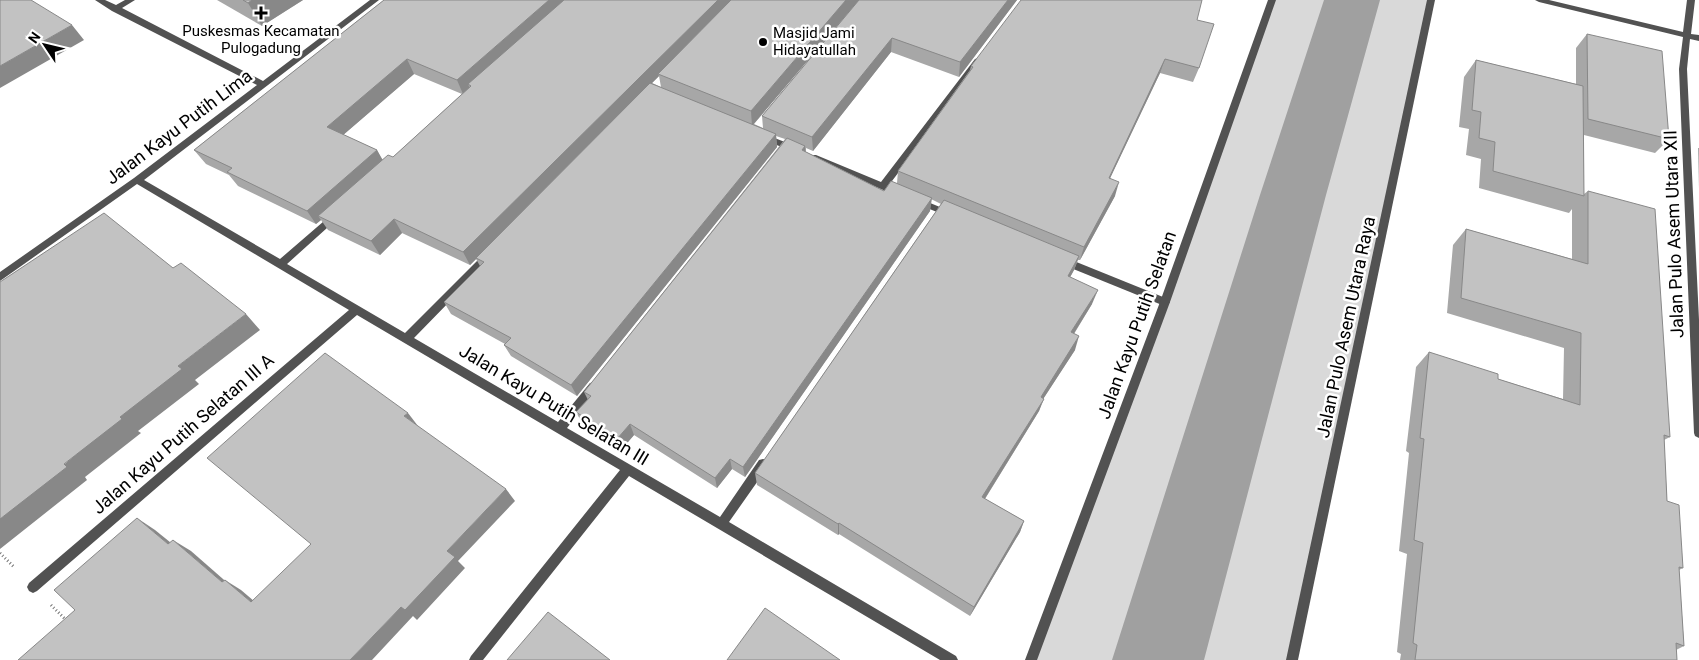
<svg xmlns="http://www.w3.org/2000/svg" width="1699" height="660" viewBox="0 0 1699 660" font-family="Roboto,sans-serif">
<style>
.green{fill:#d9d9d9}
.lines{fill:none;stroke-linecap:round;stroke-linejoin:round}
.river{fill:#a0a0a0;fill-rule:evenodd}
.path{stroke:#747474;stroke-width:3;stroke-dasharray:1 2.5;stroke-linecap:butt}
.minor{fill:#525252;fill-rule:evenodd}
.tertiary{fill:#525252;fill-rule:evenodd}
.wall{fill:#a7a7a7;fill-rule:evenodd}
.shaded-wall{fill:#888}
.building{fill:#c2c2c2;stroke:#888}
.poi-dot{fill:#000;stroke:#fff;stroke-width:2}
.labels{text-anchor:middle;stroke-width:5;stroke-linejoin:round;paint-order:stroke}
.far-poi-label{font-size:15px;fill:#000;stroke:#fff}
.street-label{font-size:18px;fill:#000;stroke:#fff}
</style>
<rect width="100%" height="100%" fill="#fff"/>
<polygon class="green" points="1271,0 1431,0 1291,660 1160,660 1203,509 1159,660 1032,660"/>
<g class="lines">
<polygon class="river" points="1324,0 1380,0 1326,195 1204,660 1112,660 1260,195"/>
<g class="path">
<polyline points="0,553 14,567"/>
<polyline points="51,605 66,620"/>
</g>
<g class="minor">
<polygon points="95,0 105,0 116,5 125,0 135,0 122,8 263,81 370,0 379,0 144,180 280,259 331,215 337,215 339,217 337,219 287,264 405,333 486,252 492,252 494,255 492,258 414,338 558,422 590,383 594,382 598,383 599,386 598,389 567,428 720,517 759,460 763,459 767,460 768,464 767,468 729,522 956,656 958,660 940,660 629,476 483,660 469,660 471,656 620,470 357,315 37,591 33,593 29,591 27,587 29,583 349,310 137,184 0,281 0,272 134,178 257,85 112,11"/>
<polygon points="1535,0 1549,0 1683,32 1687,0 1695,0 1691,34 1699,35 1699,41 1690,39 1687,69 1699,320 1699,438 1695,436 1694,433 1679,69 1683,37 1539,2"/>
<polygon points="978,58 982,61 981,63 889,185 901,191 903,193 901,195 895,195 810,159 809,157 810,155 816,155 881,182 975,59"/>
<polygon points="764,134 798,147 799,149 795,152 761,139 760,137 761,135"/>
<polygon points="918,198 952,212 954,214 949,217 915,203 913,201 915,199"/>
<polygon points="1064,257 1168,299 1170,302 1168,305 1162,305 1061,264 1059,261 1061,258"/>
</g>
<g class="tertiary">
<polygon points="1268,0 1276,0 1170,302 1037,660 1025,660 1160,302"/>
<polygon points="1427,0 1435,0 1298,660 1286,660"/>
</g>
</g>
<g class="wall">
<polygon points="217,0 303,0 262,26"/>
<path d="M384 0H859L754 124 763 128 762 116 859 0H1017L959 77 891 52 813 151 806 148V152L884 191 897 183 898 171 970 70 971 66 1197 20 1199 68 1193 82 1160 73 1110 178 1115 196 1080 260H1078L1074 270 1070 277 1092 304 1074 334 1075 350 1043 399 1039 411 985 499 1024 521 1020 532 970 616 839 534 838 535 757 485 755 473 941 204 931 199 930 211 745 477 732 469 717 488 634 435 622 449 582 423 576 412 588 400 584 392 785 139 776 136 777 147 577 396 511 356 504 345 505 344 451 314 444 302 480 266 476 259 470 265 402 233 380 255 328 230 321 220 316 224 238 186 229 175 206 164 194 150ZM414 74 462 94 393 157 382 160 377 150 343 135ZM659 76 661 87 652 83Z"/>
<polygon points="1587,34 1669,139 1655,153 1584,135 1584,194 1588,191 1670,437 1664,440 1667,501 1683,568 1679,570 1684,646 1676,650 1677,660 1400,660 1401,654 1397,652 1407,554 1399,551 1409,453 1406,451 1416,367 1429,352 1498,379 1563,399 1564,348 1447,313 1453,245 1466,229 1572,259 1572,209 1569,213 1479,188 1481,159 1466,155 1469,129 1459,127 1464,77 1476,60 1576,84 1576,48"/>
<polygon points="1698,148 1699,148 1699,189"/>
</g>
<g class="shaded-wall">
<polygon points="252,0 303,0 262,26 248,3"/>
<polygon points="549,0 570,0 471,86 468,84 470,89 463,94 457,80"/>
<polygon points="718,0 735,0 658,74 659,76 470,265 463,252"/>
<polygon points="846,0 859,0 752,126 751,111"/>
<polygon points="1008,0 1017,0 959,77 960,62"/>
<polygon points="72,25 84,40 0,88 0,66"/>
<polygon points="892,38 891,52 813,151 812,137"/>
<polygon points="407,59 414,74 335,142 327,127"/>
<polygon points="1165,59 1160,73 1104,191 1109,178"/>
<polygon points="776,134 777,147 577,396 571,385"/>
<polygon points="805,146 806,159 802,150"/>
<polygon points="377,150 385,164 318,216 321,220 316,224 307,211"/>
<polygon points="1119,182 1115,196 1080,260 1084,247"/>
<polygon points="932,198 930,211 745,477 743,467"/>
<polygon points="394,219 402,233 380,255 371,241"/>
<polygon points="1079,256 1074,270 1063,290 1068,276"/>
<polygon points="1098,290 1092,304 1066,346 1071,332"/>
<polygon points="246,314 260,330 195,380 199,384 138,431 141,433 85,477 87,480 0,549 0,519 120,417 178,366"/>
<polygon points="1079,336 1075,350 1036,410 1041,397"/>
<polygon points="1044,399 1039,411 979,508 982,497"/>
<polygon points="408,413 418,426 404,416"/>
<polygon points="630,424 634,435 622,449 617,439"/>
<polygon points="730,459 732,469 717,488 715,478"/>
<polygon points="506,489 515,501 458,561 465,568 417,620 413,616 372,660 350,660 401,607 447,551"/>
<polygon points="137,518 155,530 186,555 168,544"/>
<polygon points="1024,521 1020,532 970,616 974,607"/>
<polygon points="839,523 839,534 838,535 838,524"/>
<polygon points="173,540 191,551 239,593 222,582"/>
<polygon points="225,580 241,590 267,612 251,602"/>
</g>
<g class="building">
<polygon points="0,0 31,0 72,25 0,66"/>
<polygon points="243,0 252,0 248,3"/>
<polygon points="384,0 549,0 457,80 407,59 327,127 377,150 307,211 227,172 232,168 194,150"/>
<polygon points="564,0 718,0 463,252 394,219 371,241 318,216 388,155 393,157 471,86 468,84"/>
<polygon points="731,0 846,0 751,111 658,74"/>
<polygon points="859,0 1008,0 960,62 892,38 812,137 762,116"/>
<polygon points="1021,0 1202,0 1197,20 1214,24 1199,68 1165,59 1109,178 1119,182 1084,247 898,171 973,67 971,66"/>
<polygon points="1587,34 1662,51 1669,139 1588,119"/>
<polygon points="1476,60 1583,86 1584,196 1493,171 1495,142 1479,138 1481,112 1472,110"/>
<polygon points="650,83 776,134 571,385 504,345 511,338 444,302 484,262 476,258"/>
<polygon points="787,138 805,146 802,150 884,191 891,181 932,198 743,467 730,459 715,478 630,424 617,439 576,412 591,396 584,392"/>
<polygon points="1588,191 1655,209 1670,437 1664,435 1667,501 1679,505 1683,568 1679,567 1684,646 1676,643 1677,660 1415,660 1417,645 1413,643 1423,543 1414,540 1424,439 1420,438 1429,352 1498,374 1498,379 1580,405 1581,333 1461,298 1466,229 1588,264"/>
<polygon points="944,200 1079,256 1068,276 1098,290 1071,332 1079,336 1041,397 1044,399 982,497 1024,521 974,607 839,523 838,524 755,473"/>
<polygon points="104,213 173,268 181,263 246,314 178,366 182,369 120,417 122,419 64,464 67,467 0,519 0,282"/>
<polygon points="325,353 408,413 404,416 506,489 447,551 455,557 405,610 401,607 350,660 18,660 75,610 54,590 137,518 168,544 173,540 222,582 225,580 251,602 311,544 207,458"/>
<polygon points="765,608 840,660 727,660"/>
<polygon points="548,612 610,660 507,660"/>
</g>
<g class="poi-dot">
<path d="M258.5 5.5h5v5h5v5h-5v5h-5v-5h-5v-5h5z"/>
<circle cx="763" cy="42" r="5"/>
</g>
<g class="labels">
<g class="far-poi-label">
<text x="261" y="36">Puskesmas Kecamatan<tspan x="261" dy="17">Pulogadung</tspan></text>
<text x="773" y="38" text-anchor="start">Masjid Jami<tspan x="773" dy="17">Hidayatullah</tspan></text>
</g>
<g class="street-label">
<text transform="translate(179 127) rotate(-37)" y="6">Jalan Kayu Putih Lima</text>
<text transform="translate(1674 234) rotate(-92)" y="6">Jalan Pulo Asem Utara XII</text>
<text transform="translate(1137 325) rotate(-70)" y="6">Jalan Kayu Putih Selatan</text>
<text transform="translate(1346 327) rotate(-78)" y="6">Jalan Pulo Asem Utara Raya</text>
<text transform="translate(554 405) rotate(31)" y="6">Jalan Kayu Putih Selatan III</text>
<text transform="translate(183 434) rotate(-41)" y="6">Jalan Kayu Putih Selatan III A</text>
</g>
</g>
<g transform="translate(45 45) rotate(305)" stroke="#ffffff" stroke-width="4" paint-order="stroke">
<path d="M0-4L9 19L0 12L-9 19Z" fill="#000000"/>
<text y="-8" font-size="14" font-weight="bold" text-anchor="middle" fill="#000000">N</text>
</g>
</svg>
